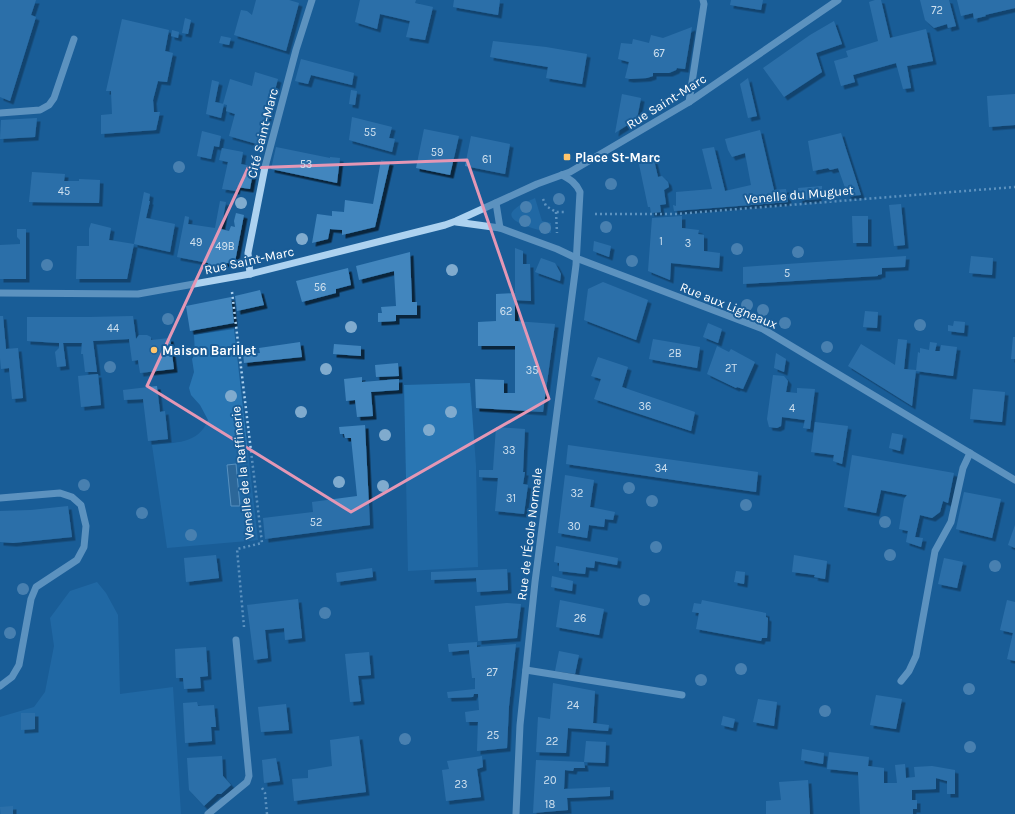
<svg xmlns="http://www.w3.org/2000/svg" width="1015" height="814" viewBox="0 0 1015 814" font-family="Karla,sans-serif">
<style>
.green{fill:#2976b3}
.water{fill:#43739b;stroke:#a0cff2}
.building{fill:#4286be;filter:url(#shadow)}
.lines{fill:none;stroke-linecap:round;stroke-linejoin:round}
.path{stroke:#add2f0;stroke-width:2.5;stroke-dasharray:2 3;stroke-linecap:butt}
.minor{stroke:#add2f0;stroke-width:7}
.tree{fill:#80abce}
.marked{fill:none;stroke:#e497b5;stroke-width:3;stroke-linejoin:round}
.poi-dot{fill:#ffc56c;stroke:#1a5d97;stroke-width:1.5}
.labels{text-anchor:middle;stroke-width:4;stroke-linejoin:round;paint-order:stroke}
.number-label{font-size:11px;fill:#d0e1ef}
.street-label{font-size:13px;fill:#fff;stroke:#1a5d97}
.poi-label{font-size:13px;font-weight:bold;fill:#fff;stroke:#1a5d97;text-anchor:start}
</style>
<defs>
<filter id="shadow"><feDropShadow dx="3.5" dy="3.5" stdDeviation="0" flood-color="#0009"/></filter>
</defs>
<rect width="100%" height="100%" fill="#1a5d97"/>
<g class="green">
<path d="M535 198 542 221 551 223V233C545 231 498 222 515 209 520 204 529 201 535 198Z"/>
<path d="M234 329 258 540 167 548 152 445C175 442 198 445 208 420L200 405 191 395 189 388 194 372 192 359 195 354 194 335Z"/>
<polygon points="470,383 476,466 478,567 408,571 404,385"/>
<polygon points="97,582 106,593 118,615 120,694 173,687 181,814 0,814 0,717 34,707 45,692 54,646 50,618 70,591"/>
</g>
<polygon class="water" points="236,464 240,506 231,506 227,465"/>
<g class="building">
<polygon points="0,0 36,0 31,15 36,17 10,101 0,97"/>
<polygon points="256,0 289,0 299,3 286,51 234,35 241,10 247,11 252,15"/>
<polygon points="360,0 416,0 415,3 433,7 425,40 406,37 410,21 380,14 377,29 355,22"/>
<polygon points="454,0 500,0 498,15 453,7"/>
<polygon points="731,0 763,0 761,10 730,5"/>
<polygon points="875,0 881,0 890,38 926,29 933,61 907,66 911,88 903,89 896,63 853,75 855,82 841,86 834,61 848,57 846,51 878,41 869,2"/>
<polygon points="920,0 949,0 956,26 948,28 947,24 934,28 925,20"/>
<polygon points="957,0 1015,0 1015,8 985,15 986,16 974,19 973,13 961,16"/>
<polygon points="185,18 191,20 188,34 182,33"/>
<polygon points="122,19 169,30 165,51 173,53 167,82 158,81 153,100 154,112 160,112 156,130 101,134 101,115 112,114 111,91 106,91"/>
<polygon points="834,21 842,44 816,53 822,72 784,97 763,68 810,35"/>
<polygon points="692,27 685,69 677,68 676,70 669,73 653,73 653,76 647,78 630,79 625,78 629,62 618,59 621,43 632,44 633,39 649,43 651,35 663,38"/>
<polygon points="172,30 179,32 178,38 171,36"/>
<polygon points="221,36 231,38 229,45 219,43"/>
<polygon points="493,41 546,47 587,54 582,84 546,78 548,67 490,57"/>
<polygon points="301,59 354,73 352,85 311,75 308,84 295,81"/>
<polygon points="255,72 278,79 260,145 229,136 235,114 226,111 227,105 223,104 230,79 252,86"/>
<polygon points="748,78 757,116 748,118 740,84"/>
<polygon points="212,80 219,82 215,102 224,104 221,118 206,114"/>
<polygon points="351,90 357,91 355,105 349,104"/>
<polygon points="622,94 641,98 637,119 615,133"/>
<polygon points="1015,94 1015,125 989,127 987,96"/>
<polygon points="352,117 392,127 389,138 395,139 392,152 349,140"/>
<polygon points="37,118 35,137 0,139 1,120"/>
<polygon points="424,129 459,136 450,175 416,168"/>
<polygon points="760,130 774,190 786,189 788,202 674,211 673,205 676,206 676,192 712,189 702,149 714,147 725,191 751,185 745,153 732,157 728,150 725,139"/>
<polygon points="202,131 221,136 219,147 214,146 211,159 197,156"/>
<polygon points="841,133 846,149 861,195 848,196 838,168 830,170 828,168 813,171 808,141"/>
<polygon points="471,136 510,144 505,174 465,166"/>
<polygon points="276,147 330,158 330,157 340,158 337,183 271,169"/>
<polygon points="222,148 243,152 241,164 254,167 250,189 237,187 236,191 222,189 228,162 219,160"/>
<polygon points="381,160 390,162 375,227 342,235 342,230 330,229 328,239 312,243 317,214 332,216 332,211 344,212 345,200 373,204"/>
<polygon points="654,160 658,177 662,176 668,182 669,187 664,190 666,204 660,205 661,212 651,213 650,207 648,207 639,164"/>
<polygon points="32,172 65,174 64,181 79,181 79,179 100,180 99,203 29,202"/>
<polygon points="822,186 822,190 818,191 818,199 799,200 798,188"/>
<polygon points="144,192 150,194 149,201 150,201 146,218 175,224 170,252 134,244 127,279 76,279 77,246 89,246 89,229 91,223 111,228 109,240 134,244"/>
<polygon points="220,201 226,202 221,229 229,231 231,226 235,227 234,221 236,213 244,215 235,262 208,266 208,263 177,257 185,216 189,217 188,224 215,228"/>
<polygon points="901,204 905,245 894,246 889,205"/>
<polygon points="682,216 682,228 699,230 698,234 704,235 704,251 720,253 719,268 671,263 670,280 648,271 652,218"/>
<polygon points="852,216 868,216 868,243 853,243"/>
<polygon points="17,229 26,229 26,279 0,279 0,245 20,244 20,240 17,237"/>
<polygon points="594,241 611,246 609,257 593,251"/>
<polygon points="515,248 523,251 523,264 530,264 531,301 515,300 515,321 555,324 543,412 476,408 475,379 504,380 504,393 515,393 515,346 478,346 478,322 496,321 496,294 515,293"/>
<polygon points="410,252 412,302 417,302 417,315 396,315 396,321 378,322 378,313 382,313 381,307 396,306 394,271 359,280 356,266"/>
<polygon points="906,256 905,267 882,268 882,274 878,275 878,276 743,284 743,267"/>
<polygon points="971,256 993,258 992,275 969,273"/>
<polygon points="541,258 555,263 561,274 560,281 535,272"/>
<polygon points="348,268 351,285 336,289 336,293 302,302 296,281"/>
<polygon points="603,282 648,300 636,340 584,320 588,289"/>
<polygon points="260,290 264,305 237,311 235,296"/>
<polygon points="231,297 234,323 190,331 186,306"/>
<polygon points="865,311 878,312 877,328 863,327"/>
<polygon points="0,316 3,316 6,349 18,348 23,398 12,399 9,368 1,369 0,358"/>
<polygon points="133,316 136,339 139,335 147,335 151,337 151,340 170,338 174,369 140,373 138,360 132,361 129,339 93,341 97,372 85,372 83,354 81,354 82,343 63,343 66,366 57,367 55,352 59,348 59,343 27,341 27,317 90,317"/>
<polygon points="954,321 965,322 964,333 948,331 948,325 953,326"/>
<polygon points="708,323 722,329 718,343 703,337"/>
<polygon points="1013,337 1015,337 1015,359 1011,359"/>
<polygon points="653,339 700,347 697,368 649,359"/>
<polygon points="898,339 907,340 904,369 916,370 912,406 848,366 861,344 895,365"/>
<polygon points="300,342 302,357 244,363 243,354 260,353 259,348"/>
<polygon points="930,342 937,343 935,351 940,351 941,345 957,347 953,376 916,371 918,352 920,353 920,348 929,350"/>
<polygon points="334,344 361,346 361,356 333,354"/>
<polygon points="717,346 729,352 731,349 755,362 743,389 737,387 736,388 707,374"/>
<polygon points="776,353 786,359 784,372 774,368"/>
<polygon points="598,357 628,367 622,387 695,412 691,431 594,399 601,379 591,376"/>
<polygon points="398,363 399,376 376,377 375,365"/>
<polygon points="98,374 101,405 81,407 78,376"/>
<polygon points="773,375 784,376 788,381 786,392 797,393 797,388 815,389 810,429 803,428 805,420 782,417 781,426 777,428 769,427 767,419"/>
<polygon points="362,377 362,382 399,379 399,390 371,392 373,416 357,417 355,400 346,401 344,379"/>
<polygon points="157,386 160,412 165,411 168,439 148,441 143,399 124,400 123,390"/>
<polygon points="973,389 1005,392 1002,422 970,419"/>
<polygon points="815,422 848,426 842,464 833,461 834,455 811,452"/>
<polygon points="365,425 370,525 265,539 263,518 313,512 312,502 357,496 351,438 345,438 344,434 340,434 339,427"/>
<polygon points="496,427 525,429 523,472 525,472 523,484 528,485 524,514 495,511 498,478 479,477 479,470 493,470"/>
<polygon points="892,433 903,435 900,451 889,448"/>
<polygon points="568,445 758,472 756,492 566,464"/>
<polygon points="852,455 954,473 948,503 943,501 940,512 932,518 920,515 915,537 923,538 921,547 906,542 908,531 899,529 904,499 907,495 881,490 876,513 844,507"/>
<polygon points="565,475 594,480 590,507 615,512 613,520 605,519 604,527 589,525 587,538 558,533"/>
<polygon points="964,492 1001,499 992,538 956,529"/>
<polygon points="68,506 72,537 13,543 0,542 0,511 31,510"/>
<polygon points="1015,525 1015,548 1008,545"/>
<polygon points="556,546 618,558 617,565 595,561 594,568 586,567 585,574 559,571 559,563 554,562"/>
<polygon points="216,555 219,578 186,582 184,558"/>
<polygon points="794,555 827,561 825,579 814,577 815,575 792,572"/>
<polygon points="944,558 963,562 957,588 938,584"/>
<polygon points="372,568 373,577 337,582 336,573"/>
<polygon points="507,569 508,590 477,592 476,578 431,580 431,572"/>
<polygon points="736,571 745,572 744,584 734,582"/>
<polygon points="552,576 573,581 572,591 551,587"/>
<polygon points="298,599 302,638 285,640 284,628 265,630 268,658 254,660 247,605"/>
<polygon points="560,600 604,609 599,635 556,627"/>
<polygon points="702,600 766,613 766,617 768,618 767,638 762,638 761,641 696,629 699,613 692,612 694,603 701,604"/>
<polygon points="1007,600 1015,602 1015,661 1007,659 1013,633 1000,630"/>
<polygon points="507,603 521,604 517,638 478,641 475,606"/>
<polygon points="477,642 477,647 516,644 509,706 507,748 477,751 478,722 466,722 465,712 479,710 478,694 474,694 473,697 448,698 447,692 475,689 475,678 472,678 469,650 449,652 448,644"/>
<polygon points="206,647 208,676 200,677 201,688 184,689 183,678 176,678 175,649"/>
<polygon points="559,651 579,655 575,674 555,671"/>
<polygon points="369,652 371,675 358,676 361,701 350,702 345,654"/>
<polygon points="553,683 595,691 593,723 609,725 608,731 568,728 566,753 536,752 538,717 550,719"/>
<polygon points="876,695 902,699 896,729 870,725"/>
<polygon points="758,699 777,702 774,726 753,722"/>
<polygon points="197,702 198,706 214,705 216,727 211,727 212,741 185,743 183,703"/>
<polygon points="286,704 289,730 261,732 258,707"/>
<polygon points="21,713 35,713 35,729 21,730"/>
<polygon points="723,716 735,719 733,728 721,725"/>
<polygon points="359,736 366,792 294,801 292,779 308,778 308,770 332,766 330,740"/>
<polygon points="586,741 606,742 605,763 584,762"/>
<polygon points="802,749 824,753 823,764 801,760"/>
<polygon points="829,752 869,757 868,766 884,768 884,783 897,783 895,765 905,764 906,778 915,777 914,767 932,766 955,770 955,794 947,794 947,781 936,778 936,789 912,790 912,800 917,800 917,809 913,809 913,814 860,814 858,772 827,769"/>
<polygon points="222,756 223,776 231,785 221,794 217,794 204,806 189,790 187,758"/>
<polygon points="482,756 483,767 477,769 481,797 446,801 442,770 449,769 447,761"/>
<polygon points="276,758 280,781 264,783 262,760"/>
<polygon points="536,760 584,762 585,768 574,768 573,771 565,770 564,789 610,787 610,796 567,798 568,810 533,813"/>
<polygon points="808,780 810,814 766,814 766,801 781,800 779,782"/>
<polygon points="13,806 13,814 1,814 0,807"/>
</g>
<g class="lines">
<g class="path">
<polyline points="543,199 546,206 556,212 564,212"/>
<polyline points="556,212 557,233"/>
<polyline points="595,214 676,214 1015,187"/>
<polyline points="232,292 262,543 237,549 244,627"/>
<polyline points="262,788 265,793 267,814"/>
</g>
<g class="minor">
<polyline points="689,102 704,4 703,0"/>
<polyline points="0,113 40,110 49,105 54,98 74,39"/>
<polyline points="496,203 500,228"/>
<polyline points="456,222 500,228 557,249 576,258 763,329 1015,480"/>
<polyline points="250,274 248,253 265,167 296,50 312,0"/>
<polyline points="0,293 138,294 250,274 445,225 456,221 537,184 570,172 689,102 838,0"/>
<polyline points="0,498 60,493 72,497 81,505 86,526 84,547 77,560 36,587 31,599 19,665 12,677 0,686"/>
<polyline points="526,670 682,695"/>
<polyline points="901,681 909,671 916,656 935,551 951,522 963,468 970,453"/>
<polyline points="208,814 247,782 249,776 236,640"/>
<path d="M516 814 520 725 535 582 576 265 580 192C576 183 571 180 562 175"/>
</g>
</g>
<g class="tree">
<circle cx="179" cy="167" r="6"/>
<circle cx="611" cy="184" r="6"/>
<circle cx="559" cy="199" r="6"/>
<circle cx="241" cy="203" r="6"/>
<circle cx="526" cy="207" r="6"/>
<circle cx="525" cy="221" r="6"/>
<circle cx="606" cy="227" r="6"/>
<circle cx="545" cy="228" r="6"/>
<circle cx="302" cy="239" r="6"/>
<circle cx="737" cy="249" r="6"/>
<circle cx="798" cy="252" r="6"/>
<circle cx="632" cy="261" r="6"/>
<circle cx="47" cy="265" r="6"/>
<circle cx="452" cy="270" r="6"/>
<circle cx="747" cy="305" r="6"/>
<circle cx="763" cy="310" r="6"/>
<circle cx="168" cy="319" r="6"/>
<circle cx="785" cy="323" r="6"/>
<circle cx="920" cy="325" r="6"/>
<circle cx="351" cy="327" r="6"/>
<circle cx="827" cy="347" r="6"/>
<circle cx="110" cy="367" r="6"/>
<circle cx="326" cy="369" r="6"/>
<circle cx="231" cy="396" r="6"/>
<circle cx="301" cy="412" r="6"/>
<circle cx="451" cy="412" r="6"/>
<circle cx="429" cy="430" r="6"/>
<circle cx="385" cy="435" r="6"/>
<circle cx="339" cy="482" r="6"/>
<circle cx="84" cy="485" r="6"/>
<circle cx="383" cy="486" r="6"/>
<circle cx="629" cy="488" r="6"/>
<circle cx="652" cy="501" r="6"/>
<circle cx="746" cy="505" r="6"/>
<circle cx="142" cy="513" r="6"/>
<circle cx="885" cy="522" r="6"/>
<circle cx="191" cy="535" r="6"/>
<circle cx="656" cy="547" r="6"/>
<circle cx="890" cy="555" r="6"/>
<circle cx="995" cy="566" r="6"/>
<circle cx="23" cy="589" r="6"/>
<circle cx="644" cy="600" r="6"/>
<circle cx="325" cy="613" r="6"/>
<circle cx="10" cy="633" r="6"/>
<circle cx="741" cy="669" r="6"/>
<circle cx="701" cy="680" r="6"/>
<circle cx="969" cy="689" r="6"/>
<circle cx="825" cy="711" r="6"/>
<circle cx="405" cy="739" r="6"/>
<circle cx="970" cy="747" r="6"/>
</g>
<path d="M0 0H1015V814H0ZM467 160 549 399 351 512 147 386 248 168Z" fill="#1a5d97" fill-opacity=".55" fill-rule="evenodd"/>
<path class="marked" d="M467 160 549 399 351 512 147 386 248 168Z"/>
<g class="poi-dot">
<rect x="563" y="153" width="8" height="8" rx="2"/>
<circle cx="154" cy="350" r="4"/>
</g>
<g class="labels">
<g class="number-label">
<text x="937" y="14">72</text>
<text x="659" y="57">67</text>
<text x="370" y="136">55</text>
<text x="437" y="156">59</text>
<text x="487" y="163">61</text>
<text x="306" y="168">53</text>
<text x="64" y="195">45</text>
<text x="661" y="245">1</text>
<text x="196" y="246">49</text>
<text x="688" y="247">3</text>
<text x="225" y="250">49B</text>
<text x="787" y="277">5</text>
<text x="320" y="291">56</text>
<text x="506" y="315">62</text>
<text x="113" y="332">44</text>
<text x="675" y="357">2B</text>
<text x="731" y="372">2T</text>
<text x="532" y="374">35</text>
<text x="645" y="410">36</text>
<text x="792" y="412">4</text>
<text x="509" y="454">33</text>
<text x="661" y="472">34</text>
<text x="577" y="497">32</text>
<text x="511" y="502">31</text>
<text x="316" y="526">52</text>
<text x="574" y="530">30</text>
<text x="580" y="622">26</text>
<text x="492" y="676">27</text>
<text x="573" y="709">24</text>
<text x="493" y="739">25</text>
<text x="552" y="745">22</text>
<text x="550" y="784">20</text>
<text x="461" y="788">23</text>
<text x="550" y="808">18</text>
</g>
<g class="street-label">
<text transform="translate(666 101) rotate(-32)" y="5">Rue Saint-Marc</text>
<text transform="translate(262 133) rotate(-76)" y="5">Cité Saint-Marc</text>
<text transform="translate(799 194) rotate(-5)" y="5">Venelle du Muguet</text>
<text transform="translate(249 260) rotate(-12)" y="5">Rue Saint-Marc</text>
<text transform="translate(729 305) rotate(22)" y="5">Rue aux Ligneaux</text>
<text transform="translate(242 473) rotate(-96)" y="5">Venelle de la Raffinerie</text>
<text transform="translate(529 534) rotate(-83)" y="5">Rue de l'École Normale</text>
</g>
<g class="poi-label">
<text x="575" y="162">Place St-Marc</text>
<text x="162" y="355">Maison Barillet</text>
</g>
</g>
</svg>
